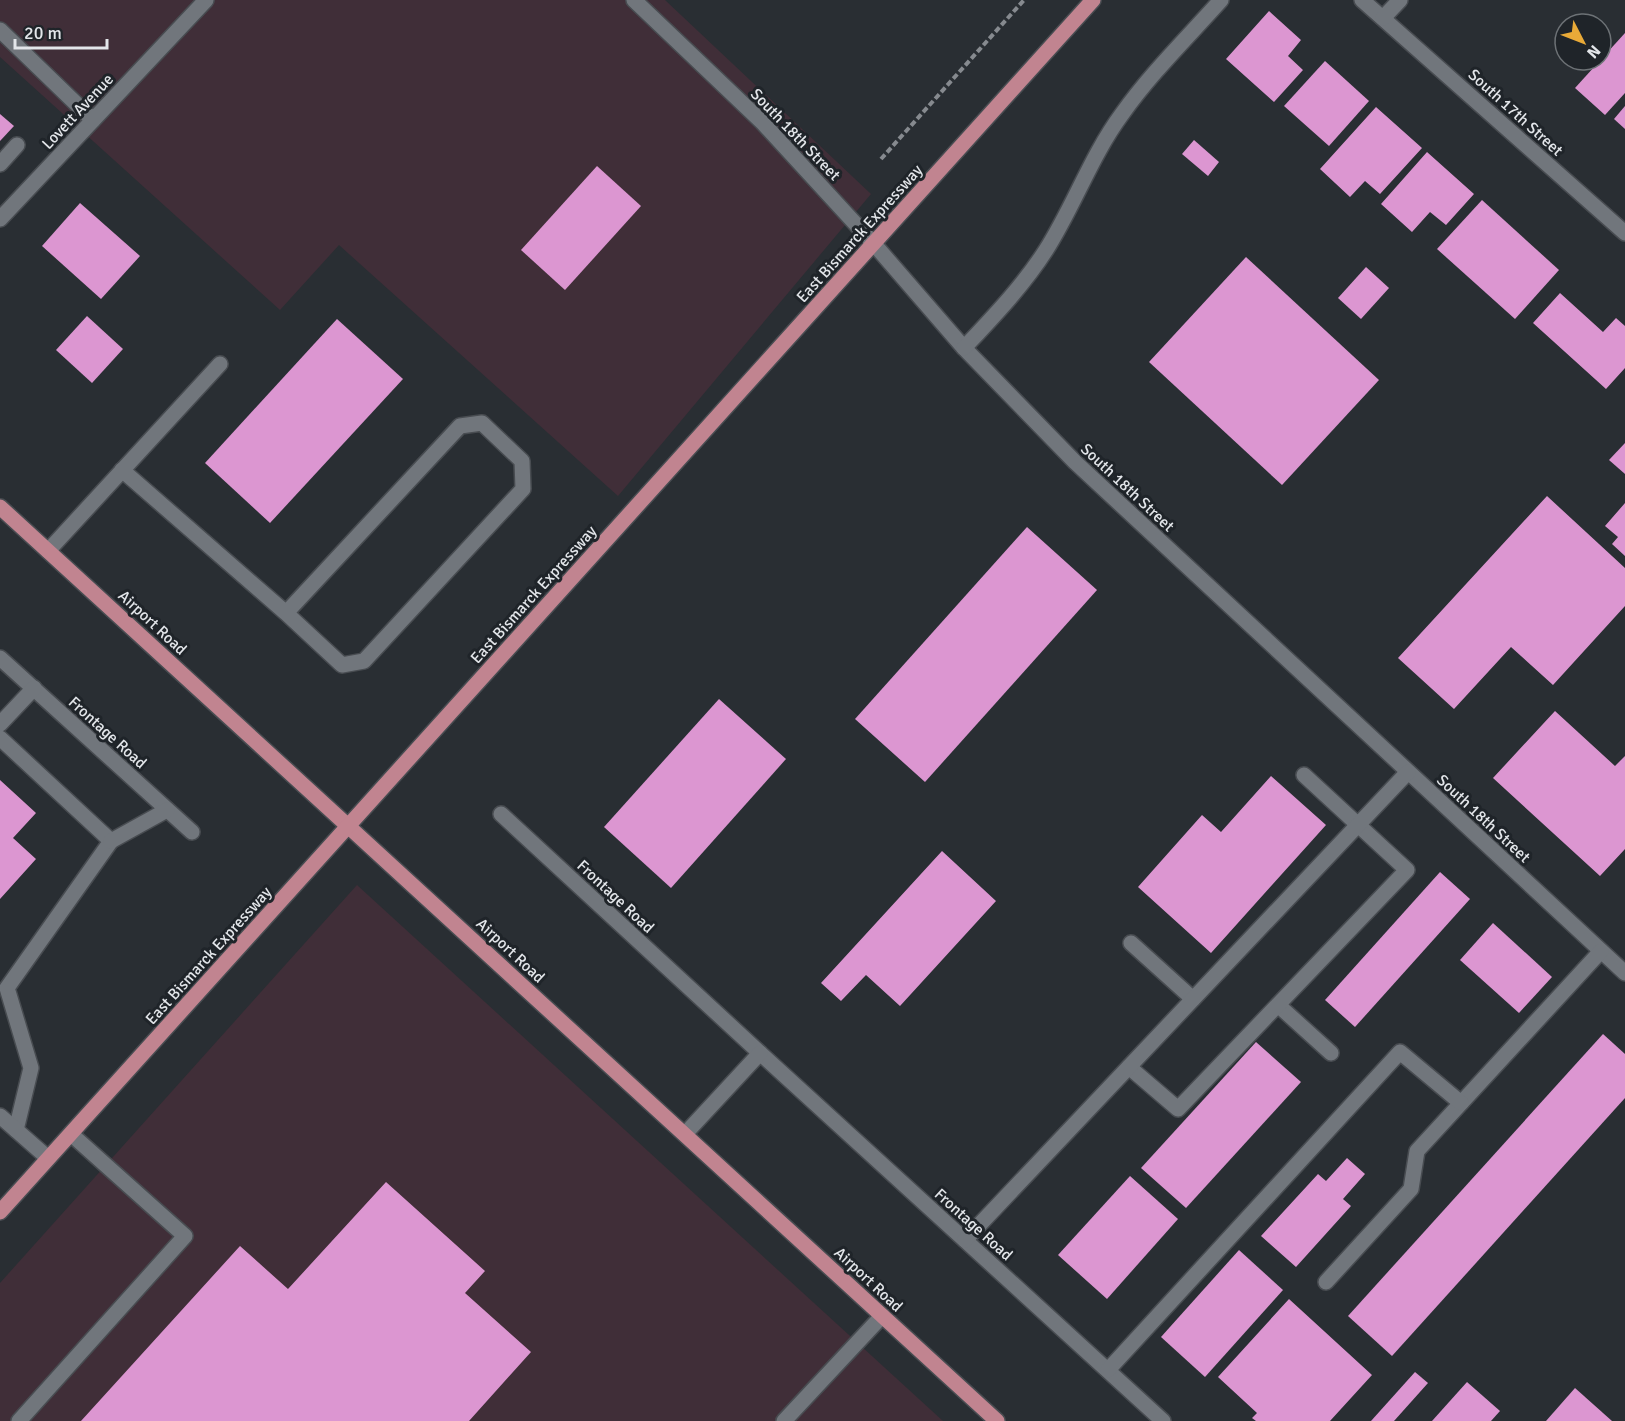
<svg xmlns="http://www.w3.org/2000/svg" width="1625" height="1421" viewBox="0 0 1625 1421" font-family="Signika,sans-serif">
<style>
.industrial{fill:#402e38}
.building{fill:#dc96d1}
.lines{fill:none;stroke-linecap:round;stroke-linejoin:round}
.minor-casing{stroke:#484c51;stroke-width:18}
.major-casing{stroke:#484c51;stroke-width:18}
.path{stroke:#868a8f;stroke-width:4;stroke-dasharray:6 3;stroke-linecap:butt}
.minor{stroke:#71767c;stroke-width:15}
.major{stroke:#c18490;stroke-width:15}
.labels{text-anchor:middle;stroke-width:6;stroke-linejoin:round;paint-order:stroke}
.street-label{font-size:16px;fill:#e3e6ea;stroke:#1f2429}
</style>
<rect width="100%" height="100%" fill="#292e33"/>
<g class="industrial">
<polygon points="0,0 665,0 871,194 618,496 339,245 280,310 0,57"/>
<polygon points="357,885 943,1421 0,1421 0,1283"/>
</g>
<g class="building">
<polygon points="1269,11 1301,40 1288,56 1303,70 1274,102 1226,59"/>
<polygon points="1625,33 1625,93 1605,115 1575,88"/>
<polygon points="1325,61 1369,101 1329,146 1284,106"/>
<polygon points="1625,106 1625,129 1614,119"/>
<polygon points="1376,107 1422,148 1380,194 1365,181 1350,197 1320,169"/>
<polygon points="0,114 14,126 0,141"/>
<polygon points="1194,140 1219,162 1208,176 1182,154"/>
<polygon points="1427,152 1474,194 1446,225 1430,212 1412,232 1381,204"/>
<polygon points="597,166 641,206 565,290 521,250"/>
<polygon points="1482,200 1559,270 1515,319 1437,249"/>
<polygon points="80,203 140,256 101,299 42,246"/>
<polygon points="1246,257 1379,380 1282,485 1149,362"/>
<polygon points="1366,267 1389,288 1361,319 1338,298"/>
<polygon points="1560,293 1603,332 1616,318 1625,326 1625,368 1606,389 1533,323"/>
<polygon points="87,316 123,349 92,383 56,350"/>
<polygon points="337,319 403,379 270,523 205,463"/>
<polygon points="1625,443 1625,474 1609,460"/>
<polygon points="1547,496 1625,568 1625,606 1553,685 1511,647 1454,709 1398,658"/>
<polygon points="1625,503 1625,556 1612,544 1618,537 1605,526"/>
<polygon points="1027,527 1097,590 925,782 855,719"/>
<polygon points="719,699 786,759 671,888 604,827"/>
<polygon points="1555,711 1615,766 1625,756 1625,849 1600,876 1493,778"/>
<polygon points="1271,776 1326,825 1211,953 1138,887 1202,815 1221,832"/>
<polygon points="0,780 36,813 13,838 36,859 0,899"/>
<polygon points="942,851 996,901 900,1006 866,975 841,1001 821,983"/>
<polygon points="1440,872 1470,899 1355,1027 1325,1000"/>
<polygon points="1493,923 1552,977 1519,1013 1460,960"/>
<polygon points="1603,1034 1625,1054 1625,1098 1392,1356 1348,1316"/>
<polygon points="1256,1042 1301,1082 1186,1208 1141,1168"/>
<polygon points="1347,1158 1365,1174 1343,1199 1351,1206 1296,1267 1261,1236 1318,1174 1326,1181"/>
<polygon points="1130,1176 1178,1219 1107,1299 1058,1255"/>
<polygon points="386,1182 485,1271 465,1293 531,1352 469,1421 81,1421 240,1246 288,1289"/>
<polygon points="1239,1250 1283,1290 1205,1377 1161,1337"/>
<polygon points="1289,1299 1372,1375 1330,1421 1256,1421 1252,1418 1257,1413 1218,1377"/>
<polygon points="1415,1372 1428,1383 1394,1421 1371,1421"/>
<polygon points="1467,1382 1500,1411 1491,1421 1432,1421"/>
<polygon points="1575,1388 1612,1421 1546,1421"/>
</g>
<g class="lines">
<defs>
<g id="minor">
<polyline points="634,0 762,122 874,244 964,348 1075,462 1625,973"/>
<polyline points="1362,0 1625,233"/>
<polyline points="1383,18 1400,0"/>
<polyline points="0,30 93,120"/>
<polyline points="0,164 17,145"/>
<polyline points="0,219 206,0"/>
<path d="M964 348C993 317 1023 286 1046 250 1074 206 1091 156 1122 114 1151 73 1188 37 1221 0"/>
<polyline points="122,470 286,613 342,665 364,661 523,489 522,461 482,423 460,426 286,613"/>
<polyline points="48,551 220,364"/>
<polyline points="0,658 192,832"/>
<polyline points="0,724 34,688"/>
<polyline points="0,738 111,841 7,988 31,1068 16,1130"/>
<polyline points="501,814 760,1053 1163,1421"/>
<polyline points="111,841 167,810"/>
<polyline points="1131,943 1193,999"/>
<polyline points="1278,1005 1331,1053"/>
<polyline points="1129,1067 1178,1109 1407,870 1304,775"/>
<polyline points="0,1116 48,1158"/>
<polyline points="685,1134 760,1053"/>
<polyline points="965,1240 1408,772"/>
<polyline points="1326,1282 1411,1189 1417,1151 1601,951"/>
<polyline points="1108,1370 1400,1052 1461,1103"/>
<polyline points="19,1421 185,1236 71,1134"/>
<polyline points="784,1421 882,1316"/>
</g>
<g id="major">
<polyline points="0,507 997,1421"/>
<polyline points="0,1212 1093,0"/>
</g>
</defs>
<use href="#minor" class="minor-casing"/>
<use href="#major" class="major-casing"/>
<polyline class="path" points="881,159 1024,0"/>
<use href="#minor" class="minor"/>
<use href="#major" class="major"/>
</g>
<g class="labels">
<g class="street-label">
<text transform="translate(77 111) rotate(-47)" y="6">Lovett Avenue</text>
<text transform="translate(1516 112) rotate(42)" y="6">South 17th Street</text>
<text transform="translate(796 134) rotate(46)" y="6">South 18th Street</text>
<text transform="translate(859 233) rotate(-48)" y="6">East Bismarck Expressway</text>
<text transform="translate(1128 487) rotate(43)" y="6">South 18th Street</text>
<text transform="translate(533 594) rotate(-48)" y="6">East Bismarck Expressway</text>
<text transform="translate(153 622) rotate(43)" y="6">Airport Road</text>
<text transform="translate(108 732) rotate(42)" y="6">Frontage Road</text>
<text transform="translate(1484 818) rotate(43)" y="6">South 18th Street</text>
<text transform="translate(616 896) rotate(43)" y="6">Frontage Road</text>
<text transform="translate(511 950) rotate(43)" y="6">Airport Road</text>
<text transform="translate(208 955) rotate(-48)" y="6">East Bismarck Expressway</text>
<text transform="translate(974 1224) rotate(42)" y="6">Frontage Road</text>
<text transform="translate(869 1279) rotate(43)" y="6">Airport Road</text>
</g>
</g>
<g transform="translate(1583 42) rotate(132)"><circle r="28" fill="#1f2429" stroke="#6d7276" stroke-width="1.5"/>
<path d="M0-4.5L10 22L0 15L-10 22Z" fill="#e9aa38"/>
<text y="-9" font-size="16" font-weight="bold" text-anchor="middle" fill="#e3e6ea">N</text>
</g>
<path d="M15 39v9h92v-9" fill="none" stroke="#e3e6ea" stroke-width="3"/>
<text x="24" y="39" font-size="18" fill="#e3e6ea" stroke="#1f2429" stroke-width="4.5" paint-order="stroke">20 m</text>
</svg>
